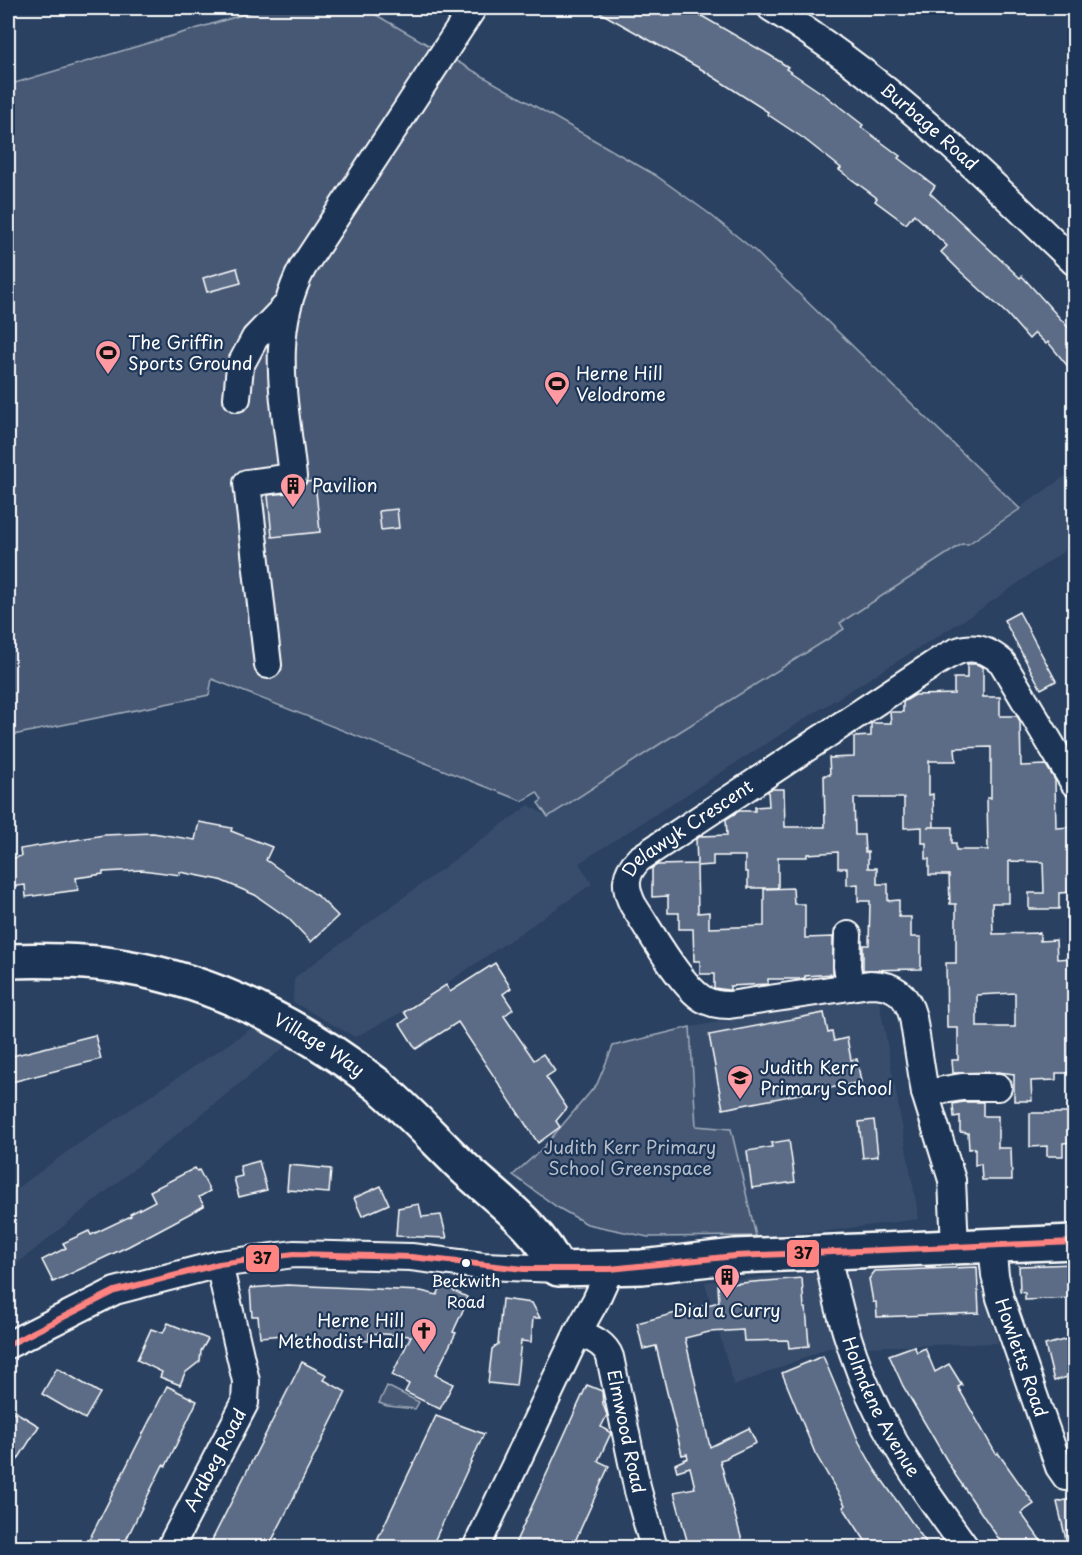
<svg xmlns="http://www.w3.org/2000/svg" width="1082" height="1555" viewBox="0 0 1082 1555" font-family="'Playpen Sans',sans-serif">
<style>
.built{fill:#394e6c}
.green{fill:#465975;stroke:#a2acba;stroke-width:1.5}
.building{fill:#5b6c86;stroke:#fff;stroke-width:1.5;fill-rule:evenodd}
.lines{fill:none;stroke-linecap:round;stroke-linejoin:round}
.minor-casing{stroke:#fff;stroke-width:30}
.major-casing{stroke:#fff;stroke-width:38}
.minor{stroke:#1d3557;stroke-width:26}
.major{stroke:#1d3557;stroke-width:33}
.bus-1-casing{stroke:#1d3557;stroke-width:10}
.bus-1{stroke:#ff8380;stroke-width:6}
.bus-dot{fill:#fff;stroke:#1d3557;stroke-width:2}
.labels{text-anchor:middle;stroke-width:4.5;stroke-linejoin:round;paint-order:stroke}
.bus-label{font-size:16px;fill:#fff;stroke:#1d3557}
.street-label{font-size:18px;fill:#fff;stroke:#1d3557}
.poi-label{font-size:18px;fill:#fff;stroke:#1d3557;text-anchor:start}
.park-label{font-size:18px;fill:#b5bdc8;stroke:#1d3557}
.line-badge{stroke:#1d3557;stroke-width:2}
.pale-badge-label{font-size:16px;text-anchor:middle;font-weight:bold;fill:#111}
</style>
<rect width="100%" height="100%" fill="#2a4161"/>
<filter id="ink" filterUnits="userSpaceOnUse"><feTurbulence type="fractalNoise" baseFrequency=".0167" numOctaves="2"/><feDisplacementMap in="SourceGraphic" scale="12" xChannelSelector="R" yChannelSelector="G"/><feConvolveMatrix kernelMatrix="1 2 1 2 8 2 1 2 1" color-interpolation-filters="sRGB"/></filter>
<g filter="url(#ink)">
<g class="built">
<polygon points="1074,470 1074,544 978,611 814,713 579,863 592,884 450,981 400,1013 355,1037 293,1002 294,978 529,805 548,817 660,744 843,629 840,623 962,544 968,544"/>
<polygon points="878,994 919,1219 827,1231 756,1236 648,1237 587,1224 557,1207 513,1175 542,1149 597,1084 613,1046 691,1027"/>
<polygon points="276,1012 308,1028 8,1271 8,1195 71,1149"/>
<polygon points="973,1267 977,1270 978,1277 998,1343 828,1348 734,1386 705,1282 812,1273"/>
</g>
<g class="green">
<polygon points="265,8 364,8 655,175 707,212 754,250 1020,509 968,544 962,544 840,623 844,629 660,744 548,817 538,803 542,800 537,792 522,801 212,679 209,695 8,736 8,85"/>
<polygon points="690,1027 696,1126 731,1129 756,1236 648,1237 587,1224 557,1207 513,1175 542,1149 597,1084 613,1046"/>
<polygon points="387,1386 419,1402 415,1409 387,1406 379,1403"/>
</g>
<g class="building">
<polygon points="592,8 688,8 771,56 788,67 786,69 826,96 863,125 861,127 900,156 898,158 935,186 930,193 1020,278 1022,276 1074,334 1074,374 1048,342 1046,344 1035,333 1029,339 1007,314 961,272 941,252 947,246 914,214 906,224 875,201 877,198 839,170 841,168 803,138 767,114 768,112 701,69"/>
<polygon points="237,268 241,283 207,292 203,278"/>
<polygon points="315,481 320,532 272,537 268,495 296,492 302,489 307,482"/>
<polygon points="397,509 399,528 381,530 379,511"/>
<polygon points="1019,612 1056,681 1041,689 1004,620"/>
<path d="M967 664H976L983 667V697H1000V716H1017L1020 721 1021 766 1046 765 1055 780 1056 828 1072 827 1074 892 1059 893V909H1029V893H1044L1043 862 1009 861V903H992L993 934 1040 933V941L1056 940 1057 959 1073 958 1074 1073H1056V1080L1031 1081 1032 1101H1014V1074L998 1072 953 1073 952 1060H958V1028H947L946 963H956V904H950L949 875H929V859H926V843H922V827L904 828V798H854L855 835H864L865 852H868V868H877V884H888V901L899 900V917H911V937H921V969L863 970V945H869L870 901H858V884L847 885V868H838V852L807 854V857H778V888H748V872H745V856H713V865L697 866 698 913 709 912V928L764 926V889L793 888 794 904H805V938L833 937V974L805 976V978L799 979H768V984L730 986V990H728L714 988V974H700V961H694L693 929H679V913H668V896L652 897V868L657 865 697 864 696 839 701 836 727 835 726 819 739 811H755V807L769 806 768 791 771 789H784L785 827H825L824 775H830L829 758 854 757V737L871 736V723H891L890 712H903V702L915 695 954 694V678H967ZM991 747V798H987L988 850H956V843H952V827H927H934L933 794 929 795V761H956L955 748ZM1015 993V1027H977V995Z"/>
<polygon points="199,822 232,828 231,831 272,847 266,860 319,897 338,916 311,942 288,918 255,895 220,880 180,872 180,875 142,870 103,872 103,874 76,878 78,890 26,897 25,885 8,887 8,860 21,856 20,849 104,835 153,833 195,840"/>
<polygon points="495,963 511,988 503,994 513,1009 504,1016 534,1060 543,1054 555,1071 546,1077 567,1108 556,1121 560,1127 538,1143 458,1022 416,1049 400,1024 408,1018 404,1012 446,985 450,992"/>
<polygon points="824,1013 828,1033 832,1032 834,1041 847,1038 851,1060 857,1059 861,1082 723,1109 709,1035"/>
<polygon points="95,1035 101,1059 8,1083 8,1057"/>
<polygon points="963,1102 983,1102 983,1116 998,1116 998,1148 1011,1148 1012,1180 982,1180 981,1164 975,1165 975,1148 969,1149 968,1133 960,1132 960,1116 954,1117 953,1104"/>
<polygon points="1030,1113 1074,1113 1074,1142 1063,1143 1063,1156 1047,1156 1047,1146 1030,1147"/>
<polygon points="874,1120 878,1156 863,1158 859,1122"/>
<polygon points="789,1140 795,1182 752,1188 747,1151 772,1147 771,1143"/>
<polygon points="259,1161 267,1190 239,1197 234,1178 242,1176 240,1166"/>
<polygon points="289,1165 331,1169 329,1193 287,1190"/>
<polygon points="195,1168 197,1171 199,1170 210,1191 199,1197 204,1206 129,1246 53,1282 42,1260 66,1248 63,1243 89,1231 91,1235 131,1216 130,1214 155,1201 150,1191"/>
<polygon points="381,1186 389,1204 362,1216 354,1198"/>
<polygon points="419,1204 422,1217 441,1215 447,1238 396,1236 398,1208"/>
<polygon points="1074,1264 1074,1298 1025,1300 1025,1293 1020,1292 1019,1266"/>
<polygon points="977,1267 979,1313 877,1317 876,1302 873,1302 869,1279 875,1271"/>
<polygon points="802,1278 804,1308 806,1308 809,1346 789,1348 788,1340 744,1341 743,1330 709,1332 685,1338 710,1447 749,1428 756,1443 727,1457 727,1458 720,1460 744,1548 689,1548 674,1492 695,1488 690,1467 677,1471 675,1464 688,1458 687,1454 682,1455 656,1346 643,1349 637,1323 719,1302 718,1285"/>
<polygon points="287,1285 421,1291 437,1295 442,1285 467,1297 462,1307 464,1308 453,1332 456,1333 435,1375 453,1384 440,1409 405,1392 409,1384 392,1375 411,1336 369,1333 369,1341 295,1338 295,1334 260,1337 258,1316 252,1316 250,1288"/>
<polygon points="502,1299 532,1303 540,1318 533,1318 531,1342 521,1341 516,1386 488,1383 492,1349 498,1344"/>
<polygon points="168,1323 208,1339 201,1351 200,1361 185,1373 180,1385 160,1377 162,1372 137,1360 151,1329 163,1333"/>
<polygon points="1071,1338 1074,1349 1074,1375 1054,1381 1045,1345"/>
<polygon points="914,1346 917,1352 925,1348 935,1372 949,1364 962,1385 958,1387 996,1454 998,1453 1034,1504 1021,1513 1046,1548 1005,1548 956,1476 903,1386 889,1355"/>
<polygon points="823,1356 859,1442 875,1470 930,1548 870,1548 843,1507 845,1505 815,1453 782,1373"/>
<polygon points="302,1362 327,1375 324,1380 346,1392 286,1513 268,1548 208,1548"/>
<polygon points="57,1368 100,1393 85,1419 42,1394"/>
<polygon points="587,1385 602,1391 603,1404 607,1415 601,1427 611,1433 598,1461 609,1466 603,1479 572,1548 513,1548"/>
<polygon points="167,1386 197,1401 166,1466 163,1465 122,1548 85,1548"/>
<polygon points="14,1411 39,1426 8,1475 8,1422"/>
<polygon points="436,1416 484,1434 431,1548 393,1548 377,1540"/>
<polygon points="1074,1498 1074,1548 1068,1548 1057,1502"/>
</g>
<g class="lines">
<defs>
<g id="minor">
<path id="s1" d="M771 8C885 77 979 170 1074 262"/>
<polyline points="237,398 240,366 255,338 288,304"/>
<path d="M268 665 247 483 293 477C286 406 267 333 303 267L473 8"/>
<polyline points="848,935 847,966 850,987"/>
<polyline points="925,1093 962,1087 998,1087"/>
<path id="s2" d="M992 1245 995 1275 1000 1298 1059 1467 1066 1477H1074"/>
<path id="s3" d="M955 1247 952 1180 925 1093 913 1017C907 994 894 984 870 984L729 1005C720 1005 711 1004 703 999 680 985 649 929 633 905 624 887 624 874 639 859L920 673C949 655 970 634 1002 662L1074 783"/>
<path id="s4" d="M827 1252C838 1313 856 1374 887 1429 910 1471 938 1509 966 1548"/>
<path id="s5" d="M578 1332C591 1338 605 1343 610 1357L638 1491 654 1548"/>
<polyline points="8,1345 115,1291 219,1264 294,1254 411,1257 483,1266 558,1269"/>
<path id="s6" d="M170 1548 245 1403 246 1381 219 1264"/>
<polyline points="476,1548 578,1332 596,1300 610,1269"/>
</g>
<g id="major">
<path id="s7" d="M8 961C46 960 87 960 125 967 217 982 305 1028 378 1085 408 1110 435 1140 463 1167 495 1197 541 1229 558 1269L642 1267 735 1256 1074 1242"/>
</g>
</defs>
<use href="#minor" class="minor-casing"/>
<use href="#major" class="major-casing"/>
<use href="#minor" class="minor"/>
<use href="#major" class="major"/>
<defs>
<polyline id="bus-1" points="8,1345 115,1291 219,1264 294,1254 411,1257 524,1269 610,1269 735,1256 1074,1242"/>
</defs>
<use href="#bus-1" class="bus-1-casing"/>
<use href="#bus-1" class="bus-1"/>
</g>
</g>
<defs>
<symbol id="stadium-pin" viewBox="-11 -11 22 30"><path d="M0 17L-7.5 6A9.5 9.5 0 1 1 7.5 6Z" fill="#ff9aa2" stroke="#1d3557"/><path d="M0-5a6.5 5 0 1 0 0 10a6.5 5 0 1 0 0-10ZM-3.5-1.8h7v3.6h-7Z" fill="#111"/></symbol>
<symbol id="building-pin" viewBox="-11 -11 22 30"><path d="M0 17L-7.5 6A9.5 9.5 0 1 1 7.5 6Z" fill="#ff9aa2" stroke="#1d3557"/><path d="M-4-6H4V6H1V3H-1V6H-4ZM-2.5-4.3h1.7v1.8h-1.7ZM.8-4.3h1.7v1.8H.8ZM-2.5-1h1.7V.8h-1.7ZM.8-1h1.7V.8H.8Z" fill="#111"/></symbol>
<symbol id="school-pin" viewBox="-11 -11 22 30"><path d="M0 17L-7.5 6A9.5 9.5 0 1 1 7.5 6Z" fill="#ff9aa2" stroke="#1d3557"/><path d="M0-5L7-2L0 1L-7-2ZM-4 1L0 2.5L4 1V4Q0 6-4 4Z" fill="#111"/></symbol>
<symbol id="church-pin" viewBox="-11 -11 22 30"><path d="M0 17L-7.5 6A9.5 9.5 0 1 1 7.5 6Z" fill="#ff9aa2" stroke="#1d3557"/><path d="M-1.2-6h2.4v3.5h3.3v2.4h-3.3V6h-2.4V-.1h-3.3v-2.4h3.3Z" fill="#111"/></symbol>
</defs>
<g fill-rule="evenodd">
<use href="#stadium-pin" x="93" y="338" width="30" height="40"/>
<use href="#stadium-pin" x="542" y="369" width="30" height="40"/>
<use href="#building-pin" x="278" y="471" width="30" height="40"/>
<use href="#school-pin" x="725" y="1063" width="30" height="40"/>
<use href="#building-pin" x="712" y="1262" width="30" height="40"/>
<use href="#church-pin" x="409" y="1316" width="30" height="40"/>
</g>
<circle class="bus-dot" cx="466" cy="1263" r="5"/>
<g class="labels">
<g class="bus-label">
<text x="466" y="1287">Beckwith<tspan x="466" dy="21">Road</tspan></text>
</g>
<g class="street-label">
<text dy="6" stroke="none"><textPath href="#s1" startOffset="198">Burbage Road</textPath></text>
<text dy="6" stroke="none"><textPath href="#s3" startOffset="690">Delawyk Crescent</textPath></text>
<text dy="6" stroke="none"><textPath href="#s7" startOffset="328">Village Way</textPath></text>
<text dy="6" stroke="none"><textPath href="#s2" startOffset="117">Howletts Road</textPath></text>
<text dy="6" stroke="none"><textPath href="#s4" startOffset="165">Holmdene Avenue</textPath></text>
<text dy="6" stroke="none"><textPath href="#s5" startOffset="118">Elmwood Road</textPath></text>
<text dy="6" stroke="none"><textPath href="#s6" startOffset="99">Ardbeg Road</textPath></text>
</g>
<g class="poi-label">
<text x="128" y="349">The Griffin<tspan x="128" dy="21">Sports Ground</tspan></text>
<text x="576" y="380">Herne Hill<tspan x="576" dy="21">Velodrome</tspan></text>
<text x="312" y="492">Pavilion</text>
<text x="760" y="1074">Judith Kerr<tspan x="760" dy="21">Primary School</tspan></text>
<text x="727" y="1317" text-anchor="middle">Dial a Curry</text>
<text x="404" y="1327" text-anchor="end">Herne Hill<tspan x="404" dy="21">Methodist Hall</tspan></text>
</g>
<g class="park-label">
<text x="630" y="1154">Judith Kerr Primary<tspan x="630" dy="21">School Greenspace</tspan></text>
</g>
</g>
<g class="line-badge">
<rect x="786" y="1239" width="34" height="29" rx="6" fill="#ff8380"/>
<rect x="245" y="1244" width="35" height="29" rx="6" fill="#ff8380"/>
</g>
<g class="pale-badge-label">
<text x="803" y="1259">37</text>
<text x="262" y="1264">37</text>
</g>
<rect width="1082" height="1555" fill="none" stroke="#1d3557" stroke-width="30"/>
<rect x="15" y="15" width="1052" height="1525" fill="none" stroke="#fff" stroke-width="2" filter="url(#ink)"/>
</svg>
